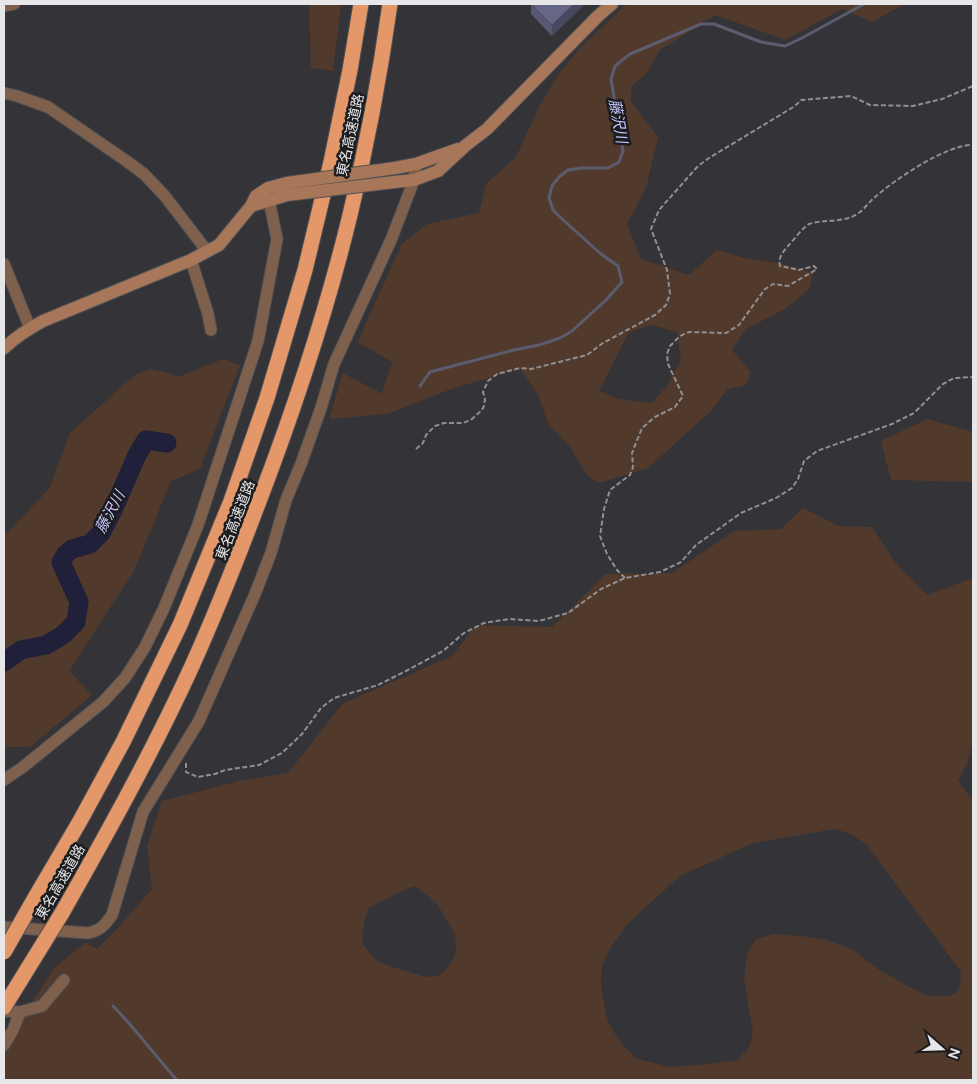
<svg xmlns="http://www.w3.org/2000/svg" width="977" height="1084" viewBox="0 0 977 1084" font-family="'DM Sans','Noto Sans JP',sans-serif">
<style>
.green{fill:#51392b;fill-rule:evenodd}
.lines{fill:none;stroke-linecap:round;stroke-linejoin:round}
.stream{stroke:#5c5c70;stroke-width:3}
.river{stroke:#21203b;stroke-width:19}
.street-casing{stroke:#515154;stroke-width:13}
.secondary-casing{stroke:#515154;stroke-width:14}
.highway-casing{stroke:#515154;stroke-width:17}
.path{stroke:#909094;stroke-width:2;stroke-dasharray:5 2.5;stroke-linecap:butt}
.street{stroke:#7f604d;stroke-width:11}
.secondary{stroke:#a87759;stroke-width:12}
.highway{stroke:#e49869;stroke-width:15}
.secondary-bridge-casing{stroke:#515154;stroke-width:14;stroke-linecap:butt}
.highway-bridge-casing{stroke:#515154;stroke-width:17;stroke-linecap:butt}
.secondary-bridge{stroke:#a87759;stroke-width:12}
.highway-bridge{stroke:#e49869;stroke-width:15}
.wall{fill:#585873}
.shaded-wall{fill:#47475e}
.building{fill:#666686;stroke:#47475e}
.labels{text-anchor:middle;stroke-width:5;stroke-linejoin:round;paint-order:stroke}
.street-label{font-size:14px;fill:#e7e7ea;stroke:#1c1c1e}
.water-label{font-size:15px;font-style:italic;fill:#c4c4fe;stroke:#1c1c1e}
</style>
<rect width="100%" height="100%" fill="#343438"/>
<g class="green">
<polygon points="309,4 341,4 333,71 311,68"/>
<path d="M626 4H904L872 22 842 9 786 40 715 15 660 50 645 75 631 86V102L658 137 646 188 627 224 641 259 689 275 717 250 726 252 743 258 771 262 787 265 813 273 809 289 785 309 746 329 732 350 751 372 746 385 728 389 709 413 648 468 599 483 587 475 569 446 548 423 538 395 521 369 454 388 387 414 329 419 343 373 382 394 392 362 358 342 369 316 402 244 427 224 479 213 486 184 516 157 540 105 560 72 580 48ZM652 325 677 332 681 360 667 386 651 403 618 399 599 391 629 332Z"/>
<polygon points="223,359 240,365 200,469 171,481 134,571 69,671 92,695 30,747 4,747 4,536 49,489 70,433 136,374 150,369 168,373 178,377"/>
<polygon points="927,419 973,432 973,482 891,480 881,441"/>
<path d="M803 508 838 526 872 527 895 562 927 595 973 578V740L967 764 958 781 973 801V1080H4V1044L54 968 85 943 97 949 115 931 152 889 147 846 162 801 239 781 288 773 342 704 452 656 476 625 552 627 606 574 672 573 734 531 781 529ZM835 829 851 834 867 845 961 972 960 985 956 994 946 996H929L909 987 878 969 852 949 827 940 801 936 773 934 755 940 747 954 744 979 753 1032 749 1048 737 1060 708 1064 670 1067 638 1059 624 1047 608 1023 601 987V971L608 952 627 924 680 876 753 843ZM413 886 418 888 437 904 455 934 456 950 452 962 446 970 438 976 426 977 386 965 373 958 362 943 364 922 369 908Z"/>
</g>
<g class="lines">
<g class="stream">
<polyline points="420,386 430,372 514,350 539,345 560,338 572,331 606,300 622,282 618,266 601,254 561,218 553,210 549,198 552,186 559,177 568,170 581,168 608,168 619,162 623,151 611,79 615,66 630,54 701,24 714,24 761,42 785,46 802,38 864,4"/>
<path d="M113 1006C136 1029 155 1056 177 1080"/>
</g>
<polyline class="river" points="4,662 21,650 46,645 63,635 76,622 79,602 61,562 66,554 72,549 90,544 101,533 114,508 137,455 146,440 167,443"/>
<defs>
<g id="street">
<polyline points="4,6 14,4"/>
<polyline points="4,93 17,96 48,107 125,160 144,174 164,195 207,251"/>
<polyline points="191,260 208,314 211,330"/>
<polyline points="4,264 30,328"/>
<polyline points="4,780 23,767 103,702 125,678 145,647 164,608 198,525 258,341 277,239 269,200"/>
<path d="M4 927 88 933C101 930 104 926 112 915L143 812 199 721 255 594 271 553 286 500 301 464 321 408 334 364 391 240 414 180 416 164"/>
<polyline points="4,1011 20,1012 42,1006 64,980"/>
<polyline points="4,1045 13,1030 20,1012"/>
</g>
<g id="secondary">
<polyline points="395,168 416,164 458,149"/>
<polyline points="394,182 414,180 438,171 465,146 487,129 598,16 612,4"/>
<polyline points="251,206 287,195"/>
<path d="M4 348C16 337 28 329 43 321L191 260 219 245 251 206 256 196 268 188 287 183"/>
</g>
<g id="highway">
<polyline points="36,896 80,821 123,742 180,625 231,501 267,398 305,270 331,162 350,70 361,4"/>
<path d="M62 913C108 832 153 751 192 666 214 617 234 567 253 517 291 419 325 318 350 215 367 145 380 75 390 4"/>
</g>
</defs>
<use href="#street" class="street-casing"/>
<use href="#secondary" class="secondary-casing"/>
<use href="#highway" class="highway-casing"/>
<g class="path">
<polyline points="416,449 423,443 426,435 435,426 444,423 463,423 472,419 482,410 484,406 485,399 483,392 488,381 497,374 520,368 531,369 587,355 603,343 655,315 666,305 670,294 667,270 651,229 659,210 698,166 709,158 795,106 801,100 851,96 870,105 913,106 942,99 973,86"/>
<path d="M625 578 617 570 607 554 600 536 604 509 610 490 630 475 633 467 632 453 642 428 655 417 675 407 683 396 668 364 667 354 670 346 680 336 689 332 726 333 739 325 765 289 773 284 788 286 817 269 814 266 799 270 780 266C778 257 783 252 788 246 793 241 803 227 809 224 824 219 844 223 857 214 864 210 868 203 874 198 894 180 947 144 973 145"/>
<polyline points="186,763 186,772 198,777 215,774 225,770 259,765 282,753 302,734 321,708 334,698 378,685 406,671 443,651 464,633 484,623 509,619 539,621 568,613 601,589 625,578 660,572 681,562 696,545 741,513 776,498 792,488 798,479 804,461 817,451 892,424 914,413 943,384 954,378 973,377"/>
</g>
<use href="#street" class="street"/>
<use href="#secondary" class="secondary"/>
<use href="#highway" class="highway"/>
<defs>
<g id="secondary-bridge">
<polyline points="287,183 395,168"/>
<polyline points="287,195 394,182"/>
</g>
<g id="highway-bridge">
<polyline points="4,952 36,896"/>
<polyline points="4,1007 62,913"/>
</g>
</defs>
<use href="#secondary-bridge" class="secondary-bridge-casing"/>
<use href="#highway-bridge" class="highway-bridge-casing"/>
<use href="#secondary-bridge" class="secondary-bridge"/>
<use href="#highway-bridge" class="highway-bridge"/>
</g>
<polygon class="wall" points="531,4 583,4 583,6 552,36 531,14"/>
<polygon class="shaded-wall" points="574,4 583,4 583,6 552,36 552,25"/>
<polygon class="building" points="531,4 574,4 552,25"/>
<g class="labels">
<g class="street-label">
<text transform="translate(350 135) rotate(-78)" y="5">東名高速道路</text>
<text transform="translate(235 520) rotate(-69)" y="5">東名高速道路</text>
<text transform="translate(60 882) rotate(-60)" y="5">東名高速道路</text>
</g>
<g class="water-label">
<text transform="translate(618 121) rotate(80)" y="5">藤沢川</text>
<text transform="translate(110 512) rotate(-62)" y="5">藤沢川</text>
</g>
</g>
<rect width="977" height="1084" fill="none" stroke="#e7e7ea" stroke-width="10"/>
<g transform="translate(942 1049) rotate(110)" stroke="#1c1c1e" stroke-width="4" paint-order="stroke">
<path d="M0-4L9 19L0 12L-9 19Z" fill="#e7e7ea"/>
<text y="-8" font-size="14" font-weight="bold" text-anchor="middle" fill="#e7e7ea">N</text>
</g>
</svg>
